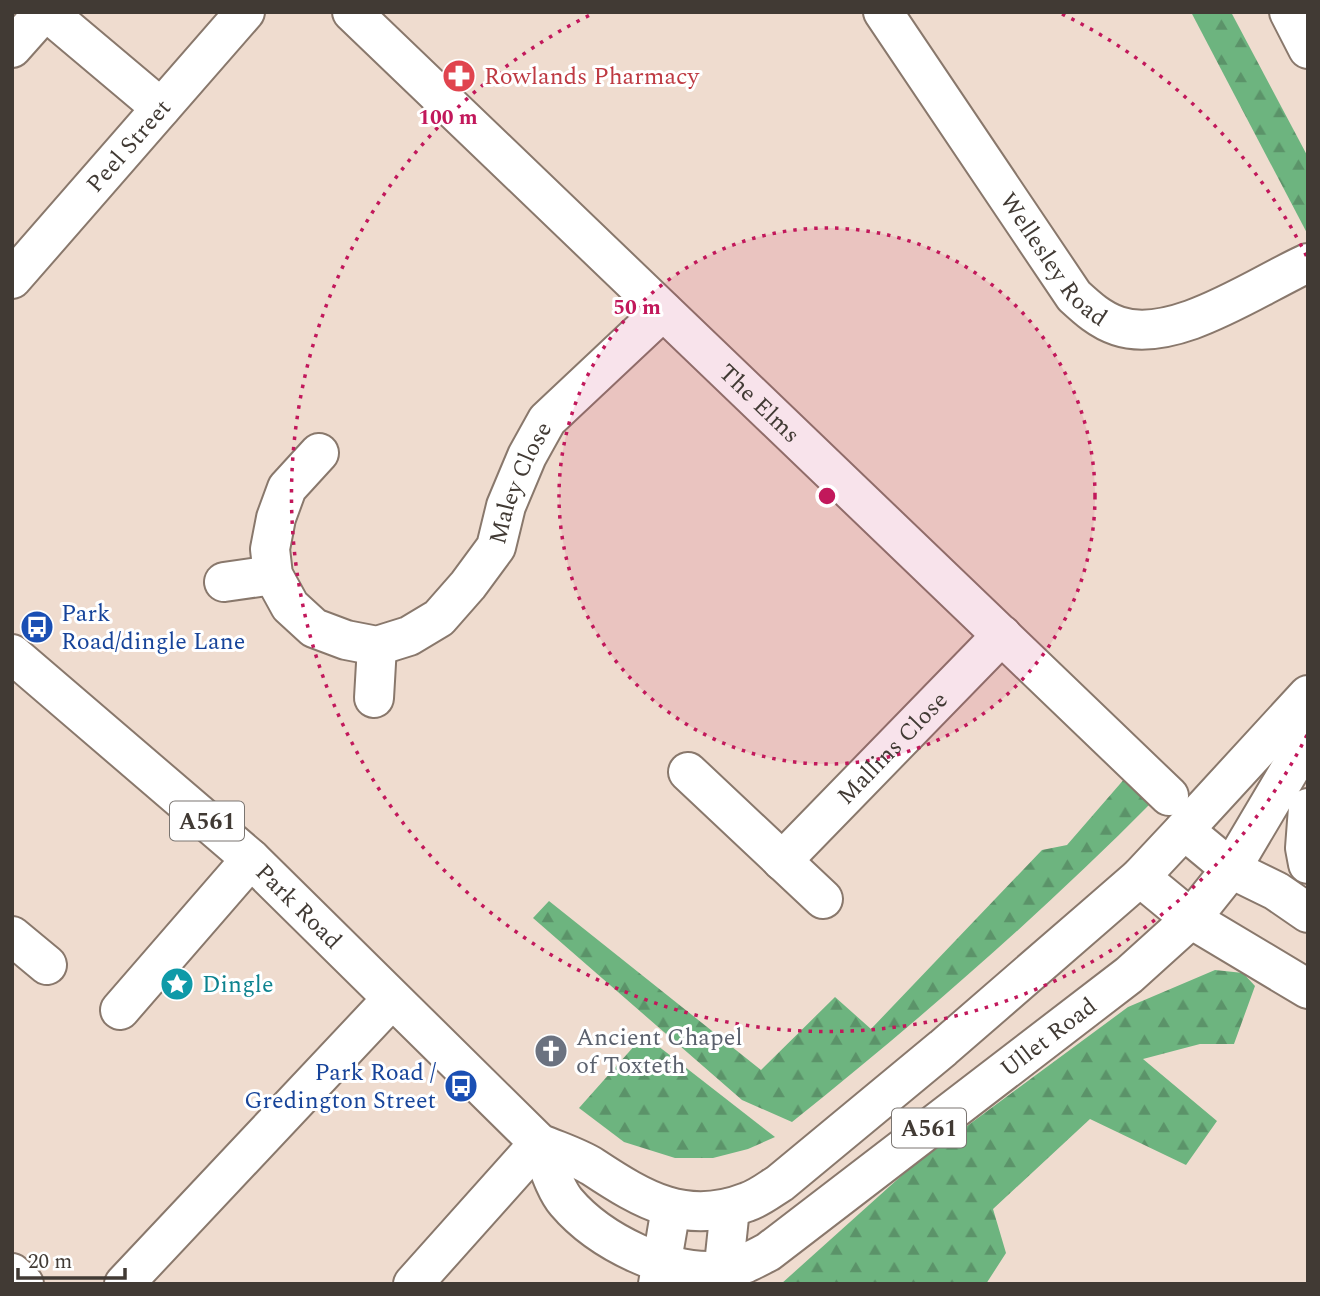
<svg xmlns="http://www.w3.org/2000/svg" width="1320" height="1296" viewBox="0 0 1320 1296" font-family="Spectral,serif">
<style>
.forest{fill:url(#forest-firs)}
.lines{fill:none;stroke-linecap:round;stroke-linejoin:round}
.minor-casing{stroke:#89786c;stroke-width:42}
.major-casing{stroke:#89786c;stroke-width:42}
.highway-casing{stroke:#89786c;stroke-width:42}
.minor{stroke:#fff;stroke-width:38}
.major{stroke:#fff;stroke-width:38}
.highway{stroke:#fff;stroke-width:38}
.ring{fill:none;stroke:#c2185b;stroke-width:3.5;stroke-dasharray:3.5 7}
.labels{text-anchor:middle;stroke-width:6;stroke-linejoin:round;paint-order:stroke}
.shield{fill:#fff;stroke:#7a7571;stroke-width:2}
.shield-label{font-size:23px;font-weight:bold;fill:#413a34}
.health-label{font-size:24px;fill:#be3a42;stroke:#fff;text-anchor:start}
.street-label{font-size:24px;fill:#413a34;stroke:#fff}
.transit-label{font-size:24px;fill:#164399;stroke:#fff;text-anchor:start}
.culture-label{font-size:24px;fill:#0d838f;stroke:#fff;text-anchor:start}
.worship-label{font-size:24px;fill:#5b616d;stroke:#fff;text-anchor:start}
.centre{fill:#c2185b;stroke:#fff;stroke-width:3.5}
.ring-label{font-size:21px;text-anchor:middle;font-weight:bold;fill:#c2185b;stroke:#fff;stroke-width:6;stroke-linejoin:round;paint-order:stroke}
</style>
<defs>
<pattern id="forest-firs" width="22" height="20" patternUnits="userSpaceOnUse" patternTransform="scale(1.75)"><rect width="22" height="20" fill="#6db47f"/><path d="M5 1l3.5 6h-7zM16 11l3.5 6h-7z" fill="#5b9369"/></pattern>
</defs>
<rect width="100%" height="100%" fill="#efdccf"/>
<g class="forest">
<polygon points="1191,12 1231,12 1308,157 1308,235"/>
<path d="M1126 777 1152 802C1039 916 917 1022 792 1122L742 1100 533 918 549 901 761 1070 835 997 871 1029 1042 850 1067 845Z"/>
<polygon points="1215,970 1243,973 1255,986 1234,1044 1200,1044 1143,1059 1217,1121 1186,1165 1090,1119 993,1209 1006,1253 986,1284 781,1284 909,1169 1128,1007"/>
<polygon points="644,1035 775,1137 748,1149 713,1158 675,1158 624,1142 579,1108"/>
</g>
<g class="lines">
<defs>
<g id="minor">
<polyline points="47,12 161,108"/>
<path id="s1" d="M352 12 1169 796"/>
<path id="s2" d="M883 12 1074 296C1087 308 1100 320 1118 326 1174 345 1257 286 1308 263"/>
<polyline points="12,48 44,12"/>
<path id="s3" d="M12 279 245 12"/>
<path id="s4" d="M319 453 287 488 276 518 270 549 273 575 290 606 314 628 346 640 377 646 409 636 439 618 468 585 496 547 506 506 527 456 547 420 663 311"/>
<polyline points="224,582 273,575"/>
<polyline points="374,698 377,646"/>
<polyline points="688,772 823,899"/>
<path id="s5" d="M782 861 1002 635"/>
<polyline points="12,936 47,965"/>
<polyline points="120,1010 251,859"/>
<polyline points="12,1273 24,1284"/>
<polyline points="124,1284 392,999"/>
<polyline points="413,1284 539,1143"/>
<polyline points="658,1284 671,1208"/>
<polyline points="722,1284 730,1208"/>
</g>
<g id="major">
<polyline points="1289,12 1308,49"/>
<polyline points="1308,808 1305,848 1308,864"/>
<polyline points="1184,830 1308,695"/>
<polyline points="1231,869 1308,739"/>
</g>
<g id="highway">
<path id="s6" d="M12 654 251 859 539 1143C557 1151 577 1157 593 1167 643 1200 686 1226 747 1202 759 1198 769 1190 780 1183L943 1048 1094 917 1140 877 1184 830 1231 869 1276 891 1308 913"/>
<polyline points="1140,877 1191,919 1308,989"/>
<path id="s7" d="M539 1143C546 1159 554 1188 566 1202 599 1241 670 1277 723 1270 739 1268 754 1259 768 1252L1129 975 1191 919 1231 869"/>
</g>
</defs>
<use href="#minor" class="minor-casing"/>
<use href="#major" class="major-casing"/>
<use href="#highway" class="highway-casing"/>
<use href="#minor" class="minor"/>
<use href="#major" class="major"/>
<use href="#highway" class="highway"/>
</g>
<circle cx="827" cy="496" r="268" fill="#c2185b" fill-opacity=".12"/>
<g class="ring">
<circle cx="827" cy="496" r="268"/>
<path d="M1307 735A536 536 0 1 1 592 14M1062 14A536 536 0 0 1 1307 257"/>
</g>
<defs>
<symbol id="pharmacy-disc" viewBox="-11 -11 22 22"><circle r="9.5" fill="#e0444e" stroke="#fff"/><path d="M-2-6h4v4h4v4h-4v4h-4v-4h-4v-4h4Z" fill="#fff"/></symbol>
<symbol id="bus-disc" viewBox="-11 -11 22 22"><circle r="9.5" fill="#1a4fb4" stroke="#fff"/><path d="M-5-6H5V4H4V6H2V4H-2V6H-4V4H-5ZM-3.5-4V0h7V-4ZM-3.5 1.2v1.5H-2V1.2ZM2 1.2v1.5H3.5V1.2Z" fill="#fff"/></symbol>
<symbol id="sight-disc" viewBox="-11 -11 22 22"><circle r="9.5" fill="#0f9aa8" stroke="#fff"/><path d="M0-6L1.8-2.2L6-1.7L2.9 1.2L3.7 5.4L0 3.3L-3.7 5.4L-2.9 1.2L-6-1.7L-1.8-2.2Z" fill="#fff"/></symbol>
<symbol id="church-disc" viewBox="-11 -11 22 22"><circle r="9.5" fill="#6b7280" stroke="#fff"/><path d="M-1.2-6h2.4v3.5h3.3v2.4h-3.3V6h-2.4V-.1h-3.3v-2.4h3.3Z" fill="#fff"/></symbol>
</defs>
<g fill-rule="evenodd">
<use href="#pharmacy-disc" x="440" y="57" width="38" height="38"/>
<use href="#bus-disc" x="18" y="608" width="38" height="38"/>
<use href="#sight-disc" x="158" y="965" width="38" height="38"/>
<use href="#church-disc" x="532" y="1032" width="38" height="38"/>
<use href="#bus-disc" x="442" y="1067" width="38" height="38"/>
</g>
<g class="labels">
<g class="shield">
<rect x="170" y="801.5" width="74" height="39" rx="5"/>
<rect x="892" y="1108.5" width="74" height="39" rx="5"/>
</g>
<g class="shield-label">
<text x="207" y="829">A561</text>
<text x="929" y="1136">A561</text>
</g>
<g class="health-label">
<text x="484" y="84">Rowlands Pharmacy</text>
</g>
<g class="street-label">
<text dy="8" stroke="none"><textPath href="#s3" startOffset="177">Peel Street</textPath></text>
<text dy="8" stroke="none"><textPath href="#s2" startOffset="301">Wellesley Road</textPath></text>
<text dy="8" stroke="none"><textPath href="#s1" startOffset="565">The Elms</textPath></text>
<text dy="8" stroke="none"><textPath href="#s4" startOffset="499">Maley Close</textPath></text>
<text dy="8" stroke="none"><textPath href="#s5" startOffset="158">Mallins Close</textPath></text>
<text dy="8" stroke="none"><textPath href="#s6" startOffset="382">Park Road</textPath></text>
<text dy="8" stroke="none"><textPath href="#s7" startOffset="644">Ullet Road</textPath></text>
</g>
<g class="transit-label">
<text x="61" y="621">Park<tspan x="61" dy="28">Road/dingle Lane</tspan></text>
<text x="436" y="1080" text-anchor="end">Park Road /<tspan x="436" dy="28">Gredington Street</tspan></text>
</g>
<g class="culture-label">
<text x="202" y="992">Dingle</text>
</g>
<g class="worship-label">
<text x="576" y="1045">Ancient Chapel<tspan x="576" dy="28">of Toxteth</tspan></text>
</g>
</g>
<circle cx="827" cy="496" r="10" class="centre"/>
<g class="ring-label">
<text x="448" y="124">100 m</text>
<text x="637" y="314">50 m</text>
</g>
<rect width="1320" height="1296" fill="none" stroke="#413a34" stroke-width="28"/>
<path d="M18 1268v10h107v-10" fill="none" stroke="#413a34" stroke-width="3.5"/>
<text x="28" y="1268" font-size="21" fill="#413a34" stroke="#ffffff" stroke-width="5" paint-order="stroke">20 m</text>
</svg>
